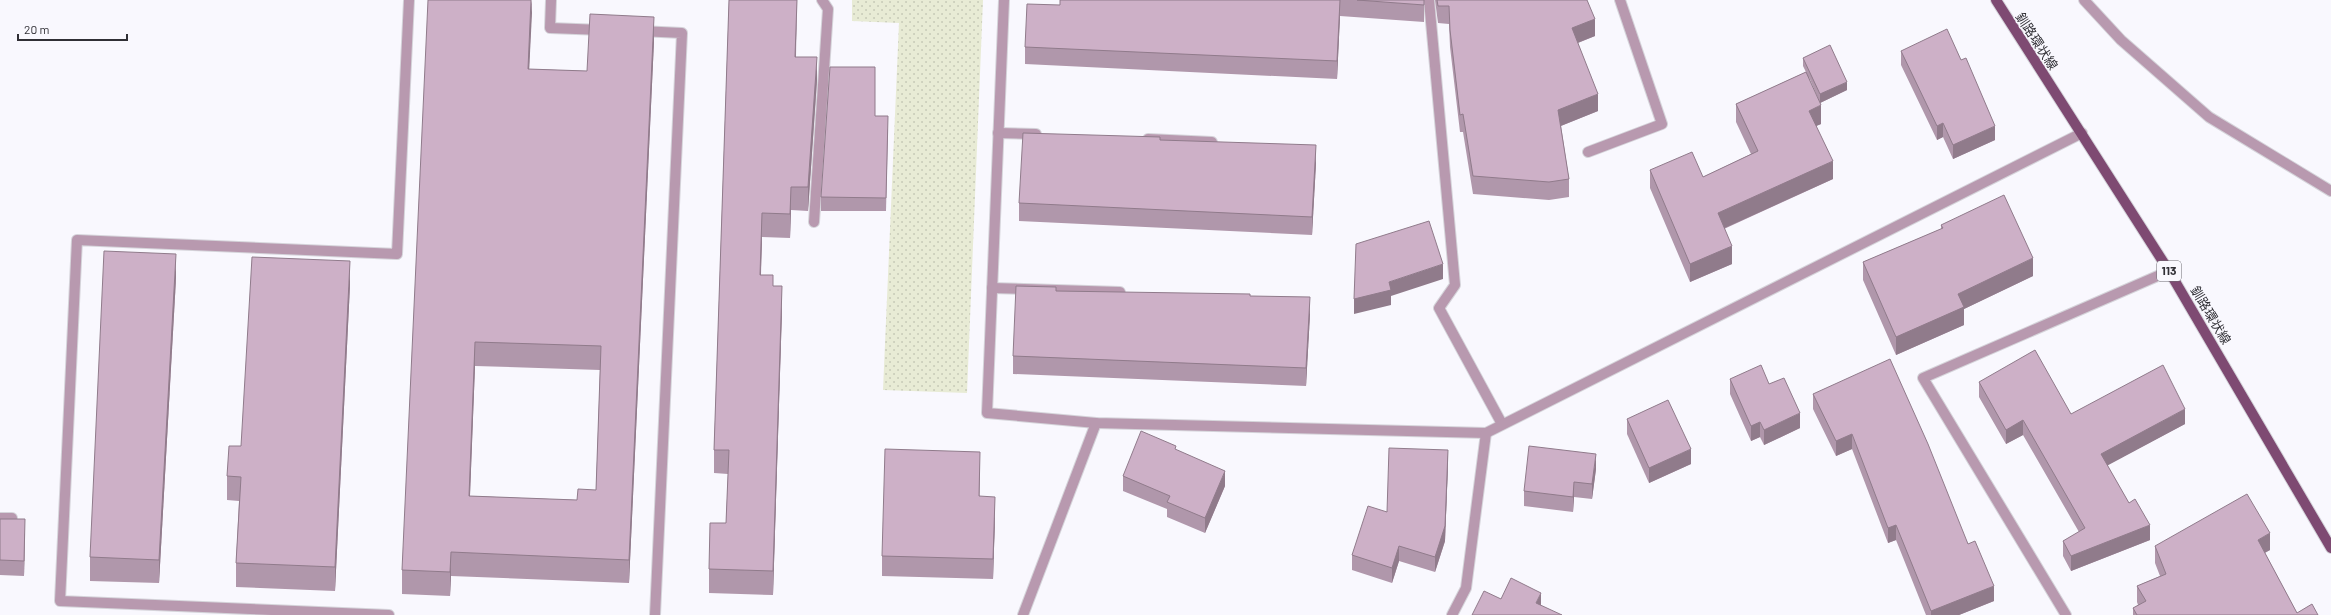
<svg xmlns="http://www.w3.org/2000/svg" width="2331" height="615" viewBox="0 0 2331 615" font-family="Barlow,'Noto Sans JP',sans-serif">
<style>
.park{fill:url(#park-dots)}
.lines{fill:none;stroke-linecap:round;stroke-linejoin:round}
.service-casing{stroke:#d5d4da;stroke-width:12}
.minor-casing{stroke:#d5d4da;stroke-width:12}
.primary-casing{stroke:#d5d4da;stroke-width:12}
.service{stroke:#b899af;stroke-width:10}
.minor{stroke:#b899af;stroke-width:10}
.primary{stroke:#7e4a72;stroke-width:10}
.wall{fill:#b097ab;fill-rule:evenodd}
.shaded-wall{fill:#907b8b}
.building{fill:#cdb0c7;stroke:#907b8b;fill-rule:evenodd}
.labels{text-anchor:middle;stroke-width:3;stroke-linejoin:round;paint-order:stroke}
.shield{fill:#f9f8fe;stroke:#6c6b71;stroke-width:1}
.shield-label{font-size:12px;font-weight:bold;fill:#302f35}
.street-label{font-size:13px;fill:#302f35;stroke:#f9f8fe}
</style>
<defs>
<pattern id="park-dots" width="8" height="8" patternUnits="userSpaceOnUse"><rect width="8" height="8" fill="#e8ebd5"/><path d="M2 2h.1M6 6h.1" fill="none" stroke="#c7cab7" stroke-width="1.8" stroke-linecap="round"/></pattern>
</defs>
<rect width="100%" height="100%" fill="#f9f8fe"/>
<polygon class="park" points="852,0 983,0 967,393 883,390 899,23 852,21"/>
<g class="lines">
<defs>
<g id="service">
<polyline points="551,0 550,28 602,30"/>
<polyline points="1429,0 1455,285 1439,308 1502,424"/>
<polyline points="640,31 682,33 655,615"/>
<polyline points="998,133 1036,134"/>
<polyline points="1148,139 1212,142"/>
<polyline points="1588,152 1662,124 1620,0"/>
<polyline points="814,222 828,9 822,0"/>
<polyline points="992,288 1120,292"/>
<polyline points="0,518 12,518"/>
<polyline points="389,615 60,601 77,240 397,254 409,0"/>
</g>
<g id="minor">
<polyline points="1004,0 987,413 1096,423 1486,433 2082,133"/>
<polyline points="2084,0 2121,40 2209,117 2331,191"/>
<polyline points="1023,615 1096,423"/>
<polyline points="1452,615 1466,588 1486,433"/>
<polyline points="2066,615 1923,378 2169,271"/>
</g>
<polyline id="primary" points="1996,0 2169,271 2331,548"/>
</defs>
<use href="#service" class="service-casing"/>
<use href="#minor" class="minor-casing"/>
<use href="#primary" class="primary-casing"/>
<use href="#service" class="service"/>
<use href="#minor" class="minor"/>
<use href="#primary" class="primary"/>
</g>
<g class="wall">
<path d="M532 0 529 69 587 71 654 41 629 583 451 576 450 596 402 594V570ZM475 366 600 370 596 490 577 500 470 496Z"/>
<polygon points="729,0 797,0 796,57 817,80 808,211 791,210 790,238 762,237 761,275 773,286 782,310 773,595 709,593 709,569 726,523 728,474 714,473 714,450"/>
<polygon points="1060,0 1424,0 1424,22 1340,16 1337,79 1025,64 1025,47 1060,5"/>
<polygon points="1435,0 1587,0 1595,36 1578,43 1598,111 1561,126 1569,179 1569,197 1549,200 1473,194 1463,132 1460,132 1450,47 1449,24 1438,23"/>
<polygon points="1901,51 1995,140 1953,159 1943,137 1937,140 1901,65"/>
<polygon points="1803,58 1847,90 1820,103 1809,77 1821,124 1816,126 1833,179 1724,229 1732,264 1690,282 1650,188 1650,170 1703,177 1751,154 1736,122 1736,104 1806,72 1803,66"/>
<polygon points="875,116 888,130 886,211 821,211 821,197"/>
<polygon points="1160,140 1316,163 1312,235 1019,221 1019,203"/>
<polygon points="1941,225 2033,276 1964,309 1964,325 1896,355 1863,280 1863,262 1941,229"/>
<polygon points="176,278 159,583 90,581 90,557"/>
<polygon points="350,285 335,591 236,587 236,563 239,501 227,500 227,476 241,446"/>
<polygon points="1056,291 1250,296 1310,314 1306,386 1013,374 1013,356"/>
<polygon points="1730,379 1769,384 1800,428 1764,445 1760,437 1751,441 1730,394"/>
<polygon points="1979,382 2071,414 2185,424 2107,465 2150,540 2071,571 2063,556 2063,541 2079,532 2023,435 2006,444 1979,397"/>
<polygon points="1813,394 1968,544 1994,601 1959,615 1926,615 1896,540 1888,543 1852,449 1836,456 1813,409"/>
<polygon points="1627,419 1691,464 1649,483 1627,434"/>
<polygon points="1176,450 1225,486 1205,533 1167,517 1167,509 1123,491 1123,476"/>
<polygon points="1448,465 1445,541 1435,572 1399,561 1392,583 1352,570 1352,555 1387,512"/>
<polygon points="1596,469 1592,499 1574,497 1573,512 1524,506 1524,491"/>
<polygon points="980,472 979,496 995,518 993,579 882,576 882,556"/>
<polygon points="0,519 25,534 24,576 0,575"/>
<polygon points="2155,546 2270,550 2265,553 2297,613 2318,615 2133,615 2133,608 2138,605 2137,602 2137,586 2160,576 2155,563"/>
</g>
<g class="shaded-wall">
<polygon points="531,0 532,13 528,93 528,69"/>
<polygon points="797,0 795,81 795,57"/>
<polygon points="1340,0 1340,16 1337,79 1337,61"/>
<polygon points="654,17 654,41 629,583 629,560"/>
<polygon points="1595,19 1595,36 1572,45 1572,28"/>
<polygon points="817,57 817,80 808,211 808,187"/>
<polygon points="1847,82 1847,90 1820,103 1820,94"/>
<polygon points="1598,94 1598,111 1558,127 1558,110"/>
<polygon points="1821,105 1821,124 1809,129 1809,111"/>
<polygon points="1943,123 1943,137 1937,140 1937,126"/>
<polygon points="1995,126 1995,140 1953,159 1953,145"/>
<polygon points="1316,145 1316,163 1312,235 1312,217"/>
<polygon points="1833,161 1833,179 1718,231 1718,213"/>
<polygon points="791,187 791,210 790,238 790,214"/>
<polygon points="762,213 762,237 760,299 760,275"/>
<polygon points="1732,246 1732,264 1690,282 1690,264"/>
<polygon points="176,254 176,278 159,583 159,560"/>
<polygon points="2033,258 2033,276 1964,309 1964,325 1896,355 1896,337 1958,294"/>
<polygon points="350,261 350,285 335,591 335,567"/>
<polygon points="1443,264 1443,279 1391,296 1391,305 1354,314 1354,299 1389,282"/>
<polygon points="782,286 782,310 773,595 773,571"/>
<polygon points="1310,297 1310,314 1306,386 1306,368"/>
<polygon points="475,342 475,366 469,520 469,496"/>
<polygon points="2185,409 2185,424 2101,469 2101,454"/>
<polygon points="1800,413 1800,428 1764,445 1764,430"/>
<polygon points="2023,420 2023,435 2006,444 2006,430"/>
<polygon points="1760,422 1760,437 1751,441 1751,426"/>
<polygon points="1852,434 1852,449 1836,456 1836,441"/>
<polygon points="1691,449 1691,464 1649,483 1649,468"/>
<polygon points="1448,450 1448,465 1445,541 1435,572 1435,557"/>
<polygon points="980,452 980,472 979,516 979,496"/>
<polygon points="1596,454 1596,469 1592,499 1592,484"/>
<polygon points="1225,471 1225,486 1205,533 1205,518"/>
<polygon points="1574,482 1574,497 1573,512 1573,497"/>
<polygon points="995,497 995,518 993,579 993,559"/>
<polygon points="25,519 25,534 24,576 24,561"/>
<polygon points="1896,525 1896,540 1888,543 1888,528"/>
<polygon points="2150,525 2150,540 2071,571 2071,556"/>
<polygon points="2270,533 2270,550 2258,556 2258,540"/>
<polygon points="1399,546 1399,561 1392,583 1392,568"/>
<polygon points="451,552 451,576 450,596 450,572"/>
<polygon points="1994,586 1994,601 1959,615 1931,615 1931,611"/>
<polygon points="1541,593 1541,611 1536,603"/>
</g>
<g class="building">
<path d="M428 0H531L528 69 587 71 590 14 654 17 629 560 451 552 450 572 402 570ZM475 342 601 346 596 490 578 489 577 500 469 496Z"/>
<polygon points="729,0 797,0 795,57 817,57 808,187 791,187 790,214 762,213 760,275 773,275 773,286 782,286 773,571 709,569 710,523 726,523 729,450 714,450"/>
<polygon points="1060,0 1340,0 1337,61 1025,47 1027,4 1060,5"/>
<polygon points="1357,0 1424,0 1424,5"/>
<polygon points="1437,0 1587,0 1595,19 1572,28 1598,94 1558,110 1569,179 1549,182 1473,176 1463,114 1460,115 1450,30 1449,6 1438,6"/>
<polygon points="1947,29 1961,60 1966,58 1995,126 1953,145 1943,123 1937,126 1901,51"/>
<polygon points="1830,45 1847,82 1820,94 1803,58"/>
<polygon points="830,67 875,67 875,116 888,116 886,198 821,197"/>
<polygon points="1806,72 1821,105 1809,111 1833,161 1718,213 1732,246 1690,264 1650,170 1692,152 1703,177 1758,151 1736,104"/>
<polygon points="1023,133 1160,137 1160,140 1316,145 1312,217 1019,203"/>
<polygon points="2004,195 2033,258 1958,294 1964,307 1896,337 1863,262 1943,228 1941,225"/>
<polygon points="1429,221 1443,264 1389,282 1391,290 1354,299 1356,244"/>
<polygon points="104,251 176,254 159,560 90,557"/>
<polygon points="252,257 350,261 335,567 236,563 241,477 227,476 229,446 241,446"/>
<polygon points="1016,286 1056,287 1056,291 1250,294 1250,296 1310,297 1306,368 1013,356"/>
<polygon points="2035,350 2071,414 2163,365 2185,409 2101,454 2129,503 2135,499 2150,525 2071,556 2063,541 2085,528 2023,420 2006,430 1979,382"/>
<polygon points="1890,359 1928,444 1968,544 1975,541 1994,586 1931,611 1896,525 1888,528 1852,434 1836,441 1813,394"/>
<polygon points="1761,365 1769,384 1784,378 1800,413 1764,430 1760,422 1751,426 1730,379"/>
<polygon points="1668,400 1691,449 1649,468 1627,419"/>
<polygon points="1141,431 1176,446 1175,449 1225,471 1205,518 1167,502 1170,496 1123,476"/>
<polygon points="1529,446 1596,454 1592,484 1574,482 1573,497 1524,491"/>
<polygon points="1389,448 1448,450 1445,526 1435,557 1399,546 1392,568 1352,555 1368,506 1387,512"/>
<polygon points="885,449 980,452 979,496 995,497 993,559 882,556"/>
<polygon points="2247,494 2270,533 2258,540 2297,613 2312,604 2318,615 2137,615 2133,608 2146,601 2137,586 2166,574 2155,546"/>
<polygon points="0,519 25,519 24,561 0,560"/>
<polygon points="1511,578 1541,593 1536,603 1562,615 1472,615 1484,591 1501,599"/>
</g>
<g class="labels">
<rect class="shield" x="2157" y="261" width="24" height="20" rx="3"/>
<g class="shield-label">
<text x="2169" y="275">113</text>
</g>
<g class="street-label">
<text transform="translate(2037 41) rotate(57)" y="5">釧路環状線</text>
<text transform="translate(2211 315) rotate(59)" y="5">釧路環状線</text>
</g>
</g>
<path d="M18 34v6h109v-6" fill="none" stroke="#302f35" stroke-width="2"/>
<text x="24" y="34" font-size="12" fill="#302f35" stroke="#f9f8fe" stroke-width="3" paint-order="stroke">20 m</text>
</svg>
